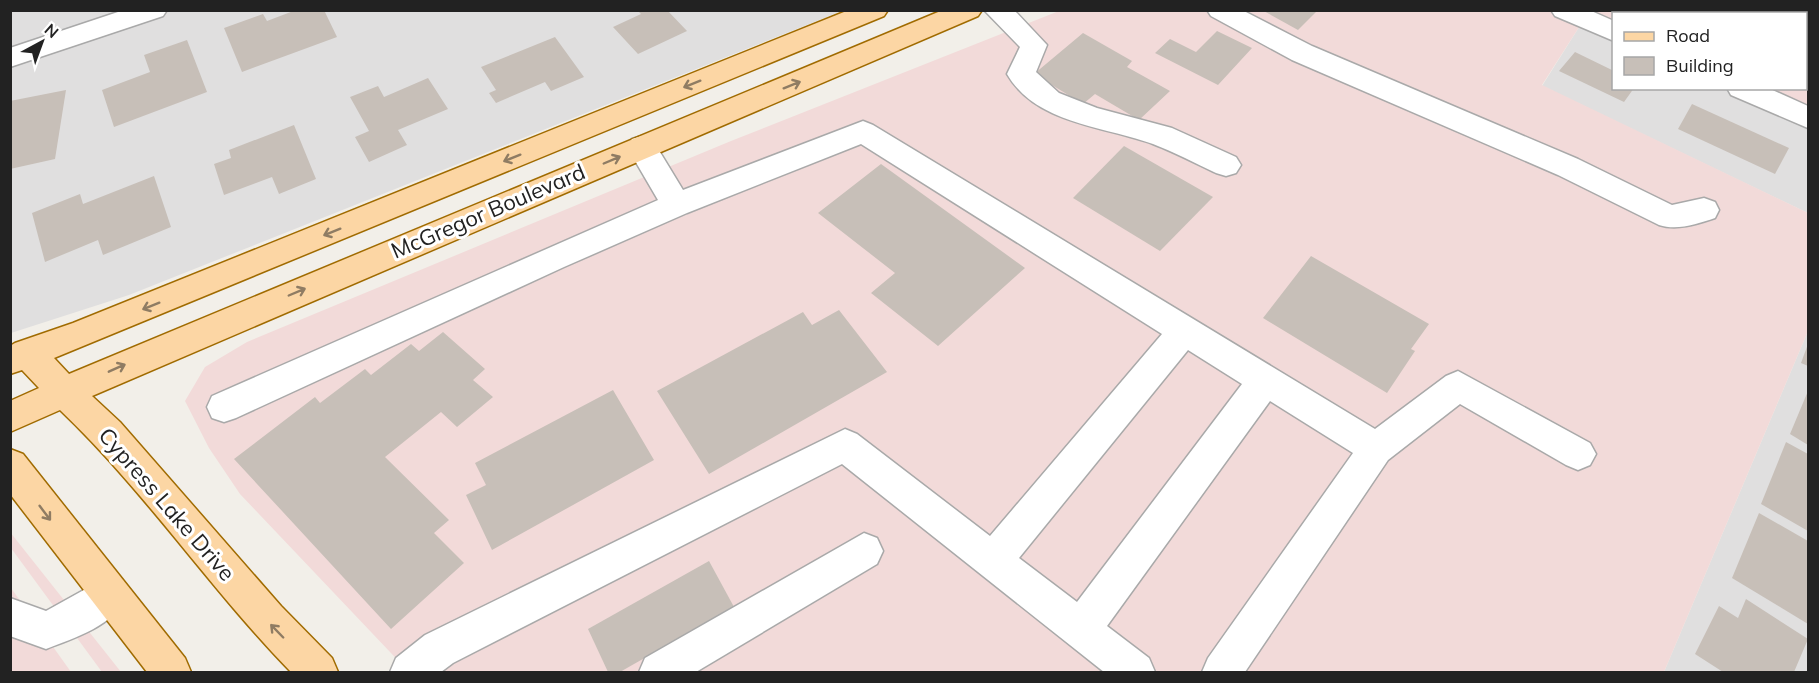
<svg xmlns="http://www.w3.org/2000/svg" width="1819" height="683" viewBox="0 0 1819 683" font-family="Mulish,sans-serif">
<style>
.residential{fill:#e0dfdf}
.commercial{fill:#f2dad9}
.building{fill:#c7bfb8}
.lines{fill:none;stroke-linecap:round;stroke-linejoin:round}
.minor-casing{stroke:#a9a9a9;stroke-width:3}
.major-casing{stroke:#a06b00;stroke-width:3}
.minor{fill:#fff;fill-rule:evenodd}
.major{fill:#fcd6a4;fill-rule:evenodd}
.oneway{stroke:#8f7c63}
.labels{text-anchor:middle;stroke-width:6;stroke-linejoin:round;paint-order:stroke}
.street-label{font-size:22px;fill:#222;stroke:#fff}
</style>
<rect width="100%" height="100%" fill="#f2efe9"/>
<g class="residential">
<polygon points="10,11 842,11 129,295 11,333"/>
<polygon points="1581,24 1613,39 1614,88 1725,89 1808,126 1808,213 1542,86"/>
<polygon points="1808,331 1808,672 1664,672"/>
</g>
<g class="commercial">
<polygon points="1059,11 1808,11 1808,126 1725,89 1806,88 1806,14 1614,14 1613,39 1581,24 1542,85 1808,213 1808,331 1664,672 409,672 240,494 209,448 185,401 205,367 247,342 731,141"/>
<polygon points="10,532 121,672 102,672 11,548"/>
<polygon points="11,588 71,672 11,672"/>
</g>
<g class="building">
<polygon points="296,10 324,10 337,37 242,72 224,28 263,14 267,21"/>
<polygon points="641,10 667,10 687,31 638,54 613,27 641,14 639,12"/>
<polygon points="1262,10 1318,10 1298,30"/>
<polygon points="1665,10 1693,10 1700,13 1663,14"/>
<polygon points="1217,31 1252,48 1218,85 1155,53 1170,39 1196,52"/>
<polygon points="1083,33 1132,61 1127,67 1170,91 1139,120 1095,94 1083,104 1034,74"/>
<polygon points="555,37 584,77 551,91 545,82 496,103 489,93 496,90 481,67"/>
<polygon points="187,40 207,92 114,127 102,90 150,72 144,55"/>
<polygon points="1575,52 1614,71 1614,88 1634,88 1624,102 1559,71"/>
<polygon points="428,78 448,109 398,130 407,145 369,162 355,137 369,131 350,97 378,86 384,97"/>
<polygon points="66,90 55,159 10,169 10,101"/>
<polygon points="1692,104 1789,148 1775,174 1678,129"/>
<polygon points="294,125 316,179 279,194 272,177 224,195 214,164 231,158 229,150"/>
<polygon points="1124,146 1213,197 1160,251 1073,198"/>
<polygon points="881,164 1025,268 938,346 871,293 895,273 818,213"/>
<polygon points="154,176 171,227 103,255 98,240 45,262 32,213 80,194 83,204"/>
<polygon points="1311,256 1429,324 1411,349 1415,351 1387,393 1263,318"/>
<polygon points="839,310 887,372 709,474 657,391 803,312 812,325"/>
<polygon points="443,332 485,369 473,380 493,397 457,427 441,412 385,457 449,520 434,533 464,563 391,629 234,459 315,397 320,403 365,369 371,375 411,344 419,351"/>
<polygon points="1808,344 1808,366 1801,363"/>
<polygon points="613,390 654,460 492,550 466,495 486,485 475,463"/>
<polygon points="1808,391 1808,445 1790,434"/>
<polygon points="1786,442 1808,454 1808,531 1761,504"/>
<polygon points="1759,513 1808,541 1808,624 1732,578"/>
<polygon points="709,561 734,607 620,672 608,672 588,629"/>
<polygon points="1746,599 1808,639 1794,672 1723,672 1695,654 1719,606 1738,618"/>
</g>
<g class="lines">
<defs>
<g id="minor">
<polygon points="124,10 167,10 163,16 10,67 10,48"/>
<path d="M984 10H1014L1047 45 1036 72 1059 93 1097 108 1172 128 1236 157 1241 165 1236 173 1226 176 1216 173C1195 163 1174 152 1153 144 1104 126 1036 124 1007 74L1020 47Z"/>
<path d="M1207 10H1242L1312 46 1578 159 1672 205 1704 198 1715 202 1719 210 1715 218C1697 224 1677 231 1659 225L1558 175 1292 60 1211 16Z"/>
<polygon points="1551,10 1589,10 1614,21 1614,41 1555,16"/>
<polygon points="1727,88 1768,88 1808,106 1808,128 1731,95"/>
<path d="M863 121 873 125 1375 429 1446 376 1458 371 1590 443 1596 454 1590 465 1578 470 1566 465 1460 404 1388 460 1245 672H1202L1208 658 1353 453 1270 401 1107 626 1149 658 1155 672H1104L842 464 453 663 441 672H390L396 658 425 635 845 429 857 434 990 536 1162 334 861 144 687 213 564 267 236 418 224 422 212 418 207 407 212 396 658 200 627 147 632 139 642 136 652 139 683 190ZM1188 350 1242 384 1077 602 1019 558Z"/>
<polygon points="864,533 877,538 883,551 877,564 696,672 639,672 645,658"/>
<path d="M109 576 123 582 128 595C116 625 74 638 46 649L10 636V598L46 611Z"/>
</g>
<g id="major">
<path d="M849 10H888L884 16 54 358 69 374 943 10H982L978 16 92 396 120 422 281 606 332 658 338 672H291C210 589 145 491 60 410L10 432V401L39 388 22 370 10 374V346L15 343 73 323Z"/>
<polygon points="10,449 23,454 185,658 191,672 147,672 10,494"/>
</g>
</defs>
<use href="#minor" class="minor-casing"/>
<use href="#major" class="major-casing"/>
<use href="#minor" class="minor"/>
<use href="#major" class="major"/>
</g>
<defs><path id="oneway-shaft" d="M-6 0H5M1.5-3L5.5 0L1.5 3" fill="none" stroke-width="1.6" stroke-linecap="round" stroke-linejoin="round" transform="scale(1.5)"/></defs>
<g class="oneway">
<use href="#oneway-shaft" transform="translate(692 84) rotate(158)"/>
<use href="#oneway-shaft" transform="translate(792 85) rotate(-22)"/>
<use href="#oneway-shaft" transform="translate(512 158) rotate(158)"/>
<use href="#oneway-shaft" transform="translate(612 160) rotate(-23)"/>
<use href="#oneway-shaft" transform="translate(332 232) rotate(158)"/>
<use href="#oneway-shaft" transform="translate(297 292) rotate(-23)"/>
<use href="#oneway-shaft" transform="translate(151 306) rotate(158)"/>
<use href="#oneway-shaft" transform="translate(117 368) rotate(-24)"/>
<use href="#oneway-shaft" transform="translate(45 513) rotate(53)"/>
<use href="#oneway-shaft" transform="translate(277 631) rotate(-134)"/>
</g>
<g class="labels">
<g class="street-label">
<text transform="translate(488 211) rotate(-23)" y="8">McGregor Boulevard</text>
<text transform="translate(167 504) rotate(49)" y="8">Cypress Lake Drive</text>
</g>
</g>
<rect width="1819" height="683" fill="none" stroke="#222222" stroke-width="24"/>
<rect x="1612" y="12" width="195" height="78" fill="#ffffff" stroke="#a7a7a7" stroke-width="1.5"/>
<rect x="1624" y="32" width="30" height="9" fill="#fcd6a4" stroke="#a7a7a7" stroke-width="1.5"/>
<text x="1666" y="42" font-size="18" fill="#222222">Road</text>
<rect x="1624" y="57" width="30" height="18" fill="#c7bfb8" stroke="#a7a7a7" stroke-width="1.5"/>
<text x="1666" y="72" font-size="18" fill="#222222">Building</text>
<g transform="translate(42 42) rotate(41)" stroke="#ffffff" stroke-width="4.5" paint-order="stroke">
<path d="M0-4.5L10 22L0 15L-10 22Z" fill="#222222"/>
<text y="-9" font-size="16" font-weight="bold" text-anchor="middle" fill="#222222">N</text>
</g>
</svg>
